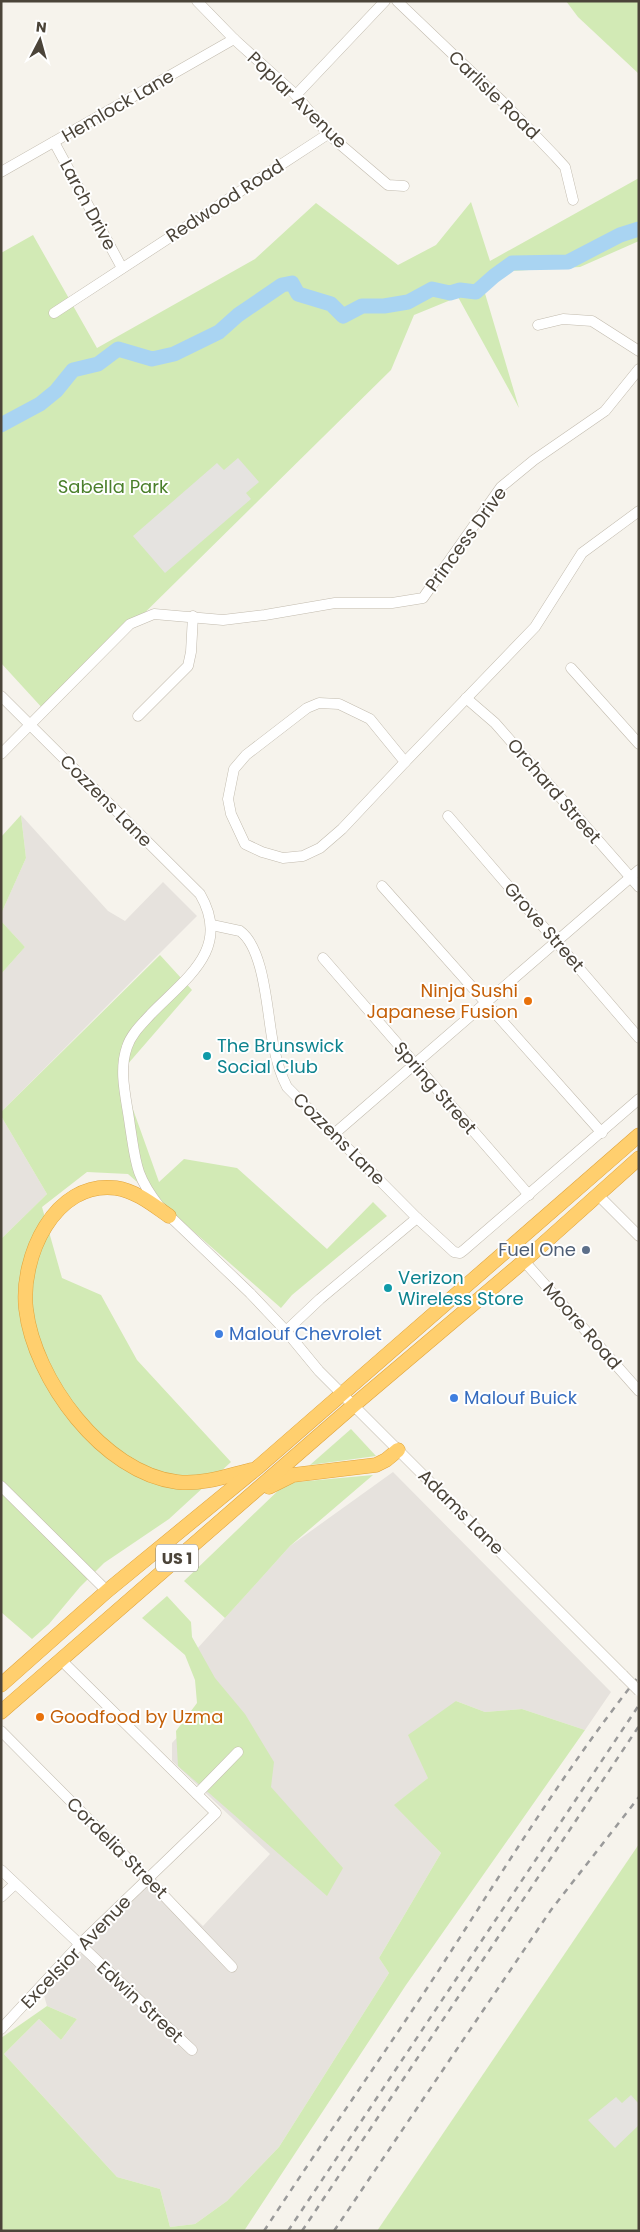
<svg xmlns="http://www.w3.org/2000/svg" width="640" height="2232" viewBox="0 0 640 2232" font-family="Poppins,sans-serif">
<style>
.industrial{fill:#e6e2dd}
.green{fill:#d2eab5}
.parking{fill:#e5e3e0}
.lines{fill:none;stroke-linecap:round;stroke-linejoin:round}
.river{stroke:#a9d4f2;stroke-width:15}
.minor-casing{stroke:#c2bbae;stroke-width:11}
.highway-casing{stroke:#e0a43c;stroke-width:15}
.minor{stroke:#fff;stroke-width:10}
.highway{stroke:#ffcf6e;stroke-width:14}
.rail{stroke:#9a9a9a;stroke-width:2.5;stroke-dasharray:6 6;stroke-linecap:butt}
.minor-bridge-casing{stroke:#c2bbae;stroke-width:11;stroke-linecap:butt}
.minor-bridge{stroke:#fff;stroke-width:10}
.food-dot{fill:#e8710a;stroke:#fff;stroke-width:2}
.culture-dot{fill:#0f9aa8;stroke:#fff;stroke-width:2}
.service-dot{fill:#5c6f8a;stroke:#fff;stroke-width:2}
.shop-dot{fill:#3f7fe0;stroke:#fff;stroke-width:2}
.labels{text-anchor:middle;stroke-width:4;stroke-linejoin:round;paint-order:stroke}
.shield{fill:#fff;stroke:#817c74;stroke-width:1}
.shield-label{font-size:16px;font-weight:bold;fill:#4b4439}
.street-label{font-size:18px;fill:#4b4439;stroke:#fff}
.park-label{font-size:18px;fill:#4a7f2a;stroke:#fff}
.food-label{font-size:18px;fill:#c56008;stroke:#fff;text-anchor:end}
.culture-label{font-size:18px;fill:#0d838f;stroke:#fff;text-anchor:start}
.service-label{font-size:18px;fill:#4e5e75;stroke:#fff;text-anchor:end}
.shop-label{font-size:18px;fill:#366cbe;stroke:#fff;text-anchor:start}
</style>
<rect width="100%" height="100%" fill="#f6f3ec"/>
<g class="industrial">
<polygon points="21,815 108,911 125,921 163,882 197,916 1,1112 1,974 25,947 1,921 1,914 26,858"/>
<polygon points="1,1116 47,1194 1,1239"/>
<polygon points="393,1472 611,1692 585,1730 522,1709 485,1712 456,1701 428,1778 395,1805 441,1853 379,1958 389,1973 279,2147 227,2201 195,2224 170,2227 160,2189 117,2177 4,2054 39,2019 61,2040 77,2019 47,2006 43,1992 153,1880 203,1926 270,1854 172,1761 172,1743 217,1694 196,1650 290,1546"/>
</g>
<g class="green">
<polygon points="566,1 639,1 639,74 578,17"/>
<polygon points="639,178 639,241 580,267 512,271 484,290 519,408 458,297 414,315 391,370 45,711 1,663 1,253 33,235 97,348 255,259 316,203 398,265 436,245 471,202 490,261"/>
<polygon points="21,815 26,858 1,914 1,837"/>
<polygon points="1,921 25,947 1,974"/>
<polygon points="160,955 192,990 120,1073 159,1182 184,1159 237,1168 327,1249 373,1202 387,1216 292,1295 281,1308 128,1174 87,1172 42,1207 62,1278 101,1295 137,1360 231,1462 169,1519 104,1563 80,1587 49,1624 32,1639 1,1612 1,1239 47,1194 1,1116 1,1112"/>
<polygon points="351,1429 376,1456 310,1465"/>
<polygon points="373,1475 290,1546 225,1618 184,1581 286,1483"/>
<polygon points="167,1596 191,1622 192,1637 215,1678 245,1714 274,1762 271,1787 343,1868 327,1896 178,1766 176,1731 197,1703 195,1680 185,1655 142,1618"/>
<polygon points="456,1701 485,1712 522,1709 585,1730 406,1985 244,2231 1,2231 1,2038 47,2006 77,2019 61,2040 39,2019 4,2054 117,2177 160,2189 170,2227 195,2224 227,2201 279,2147 389,1973 379,1958 441,1853 394,1805 428,1778 408,1735"/>
<polygon points="639,1844 639,2231 377,2231"/>
</g>
<g class="parking">
<polygon points="238,458 259,482 246,493 251,499 165,573 133,536 217,463 224,470"/>
<polygon points="631,2095 639,2104 639,2125 615,2148 588,2120 616,2097 622,2103"/>
</g>
<g class="lines">
<polyline class="river" points="1,425 40,404 56,391 73,370 98,364 118,349 152,359 174,354 219,332 238,315 282,285 292,283 298,294 331,304 343,316 362,306 384,306 408,302 432,289 450,293 460,290 476,292 494,276 512,263 568,262 620,235 639,229"/>
<defs>
<g id="minor">
<polyline points="197,1 234,39 296,95 328,134 388,185 404,186"/>
<polyline points="397,1 506,105 555,156 565,167 573,200"/>
<polyline points="296,95 385,1"/>
<polyline points="54,142 122,268"/>
<polyline points="1,172 234,39"/>
<polyline points="54,313 328,134"/>
<polyline points="538,325 563,319 592,321 639,351"/>
<polyline points="571,668 639,744"/>
<path d="M1 696 200 894C232 949 186 978 151 1014 142 1024 131 1034 127 1047 118 1072 127 1101 130 1126 136 1163 135 1175 159 1206L250 1293 286 1331 319 1371 623 1675"/>
<polyline points="466,698 495,723 639,887"/>
<polygon points="319,703 339,704 370,719 405,762 342,829 320,848 303,856 283,858 262,852 245,844 231,814 228,799 234,769 246,755 307,708"/>
<polyline points="138,716 188,666 191,652 193,616"/>
<polyline points="1,754 130,624 154,614 223,620 265,615 335,603 392,603 423,598 501,487 534,460 605,411 639,369"/>
<polyline points="405,762 535,627 582,553 639,511"/>
<polyline points="448,816 639,1038"/>
<polyline points="382,886 602,1133"/>
<path d="M212 925 240 931C265 949 267 1014 273 1043 276 1059 280 1074 287 1087L417 1218 454 1252 460 1253 464 1250 639 1099"/>
<polyline points="323,958 529,1195"/>
<polyline points="334,1134 639,870"/>
<polyline points="597,1194 639,1236"/>
<polyline points="524,1261 639,1391"/>
<polyline points="286,1331 320,1299 417,1218"/>
<polyline points="1,1486 107,1591"/>
<polyline points="1,1731 148,1879 232,1967"/>
<polyline points="197,1794 238,1752"/>
<polyline points="1,1870 192,2050"/>
<polyline points="1,1897 15,1884"/>
<polyline points="1,2029 79,1945 216,1813 61,1660"/>
</g>
<g id="highway">
<path d="M169 1216C153 1205 136 1191 116 1188 54 1180 20 1258 26 1309 34 1379 103 1473 177 1482 202 1485 227 1476 251 1470"/>
<polyline points="269,1487 293,1475 376,1465 386,1460 398,1450"/>
<polyline points="1,1685 107,1591 257,1468 639,1135"/>
<polyline points="1,1712 354,1405 524,1261 639,1158"/>
</g>
</defs>
<use href="#minor" class="minor-casing"/>
<use href="#highway" class="highway-casing"/>
<use href="#minor" class="minor"/>
<use href="#highway" class="highway"/>
<g class="rail">
<path d="M264 2231C321 2144 380 2060 437 1973 502 1873 564 1770 639 1676"/>
<polyline points="288,2231 639,1705"/>
<polyline points="302,2231 639,1726"/>
<polyline points="334,2231 551,1910 639,1797"/>
</g>
<defs>
<polyline id="minor-bridge" points="623,1675 639,1691"/>
</defs>
<use href="#minor-bridge" class="minor-bridge-casing"/>
<use href="#minor-bridge" class="minor-bridge"/>
</g>
<g class="food-dot">
<circle cx="528" cy="1001" r="5"/>
<circle cx="40" cy="1717" r="5"/>
</g>
<g class="culture-dot">
<circle cx="207" cy="1056" r="5"/>
<circle cx="388" cy="1288" r="5"/>
</g>
<circle class="service-dot" cx="586" cy="1250" r="5"/>
<g class="shop-dot">
<circle cx="219" cy="1334" r="5"/>
<circle cx="454" cy="1398" r="5"/>
</g>
<g class="labels">
<rect class="shield" x="156" y="1544.5" width="42" height="27" rx="4"/>
<g class="shield-label">
<text x="177" y="1564">US 1</text>
</g>
<g class="street-label">
<text transform="translate(494 95) rotate(44)" y="6">Carlisle Road</text>
<text transform="translate(297 100) rotate(44)" y="6">Poplar Avenue</text>
<text transform="translate(118 106) rotate(-30)" y="6">Hemlock Lane</text>
<text transform="translate(225 201) rotate(-33)" y="6">Redwood Road</text>
<text transform="translate(88 205) rotate(62)" y="6">Larch Drive</text>
<text transform="translate(466 539) rotate(-54)" y="6">Princess Drive</text>
<text transform="translate(554 791) rotate(49)" y="6">Orchard Street</text>
<text transform="translate(106 801) rotate(45)" y="6">Cozzens Lane</text>
<text transform="translate(544 927) rotate(49)" y="6">Grove Street</text>
<text transform="translate(435 1088) rotate(49)" y="6">Spring Street</text>
<text transform="translate(339 1139) rotate(45)" y="6">Cozzens Lane</text>
<text transform="translate(582 1326) rotate(49)" y="6">Moore Road</text>
<text transform="translate(461 1512) rotate(45)" y="6">Adams Lane</text>
<text transform="translate(117 1848) rotate(45)" y="6">Cordelia Street</text>
<text transform="translate(76 1952) rotate(-46)" y="6">Excelsior Avenue</text>
<text transform="translate(140 2002) rotate(43)" y="6">Edwin Street</text>
</g>
<g class="park-label">
<text x="113" y="493">Sabella Park</text>
</g>
<g class="food-label">
<text x="518" y="997">Ninja Sushi<tspan x="518" dy="21">Japanese Fusion</tspan></text>
<text x="50" y="1723" text-anchor="start">Goodfood by Uzma</text>
</g>
<g class="culture-label">
<text x="217" y="1052">The Brunswick<tspan x="217" dy="21">Social Club</tspan></text>
<text x="398" y="1284">Verizon<tspan x="398" dy="21">Wireless Store</tspan></text>
</g>
<g class="service-label">
<text x="576" y="1256">Fuel One</text>
</g>
<g class="shop-label">
<text x="229" y="1340">Malouf Chevrolet</text>
<text x="464" y="1404">Malouf Buick</text>
</g>
</g>
<rect width="640" height="2232" fill="none" stroke="#4b4439" stroke-width="5"/>
<g transform="translate(40 40) rotate(6)" stroke="#ffffff" stroke-width="4" paint-order="stroke">
<path d="M0-4L9 19L0 12L-9 19Z" fill="#4b4439"/>
<text y="-8" font-size="14" font-weight="bold" text-anchor="middle" fill="#4b4439">N</text>
</g>
</svg>
